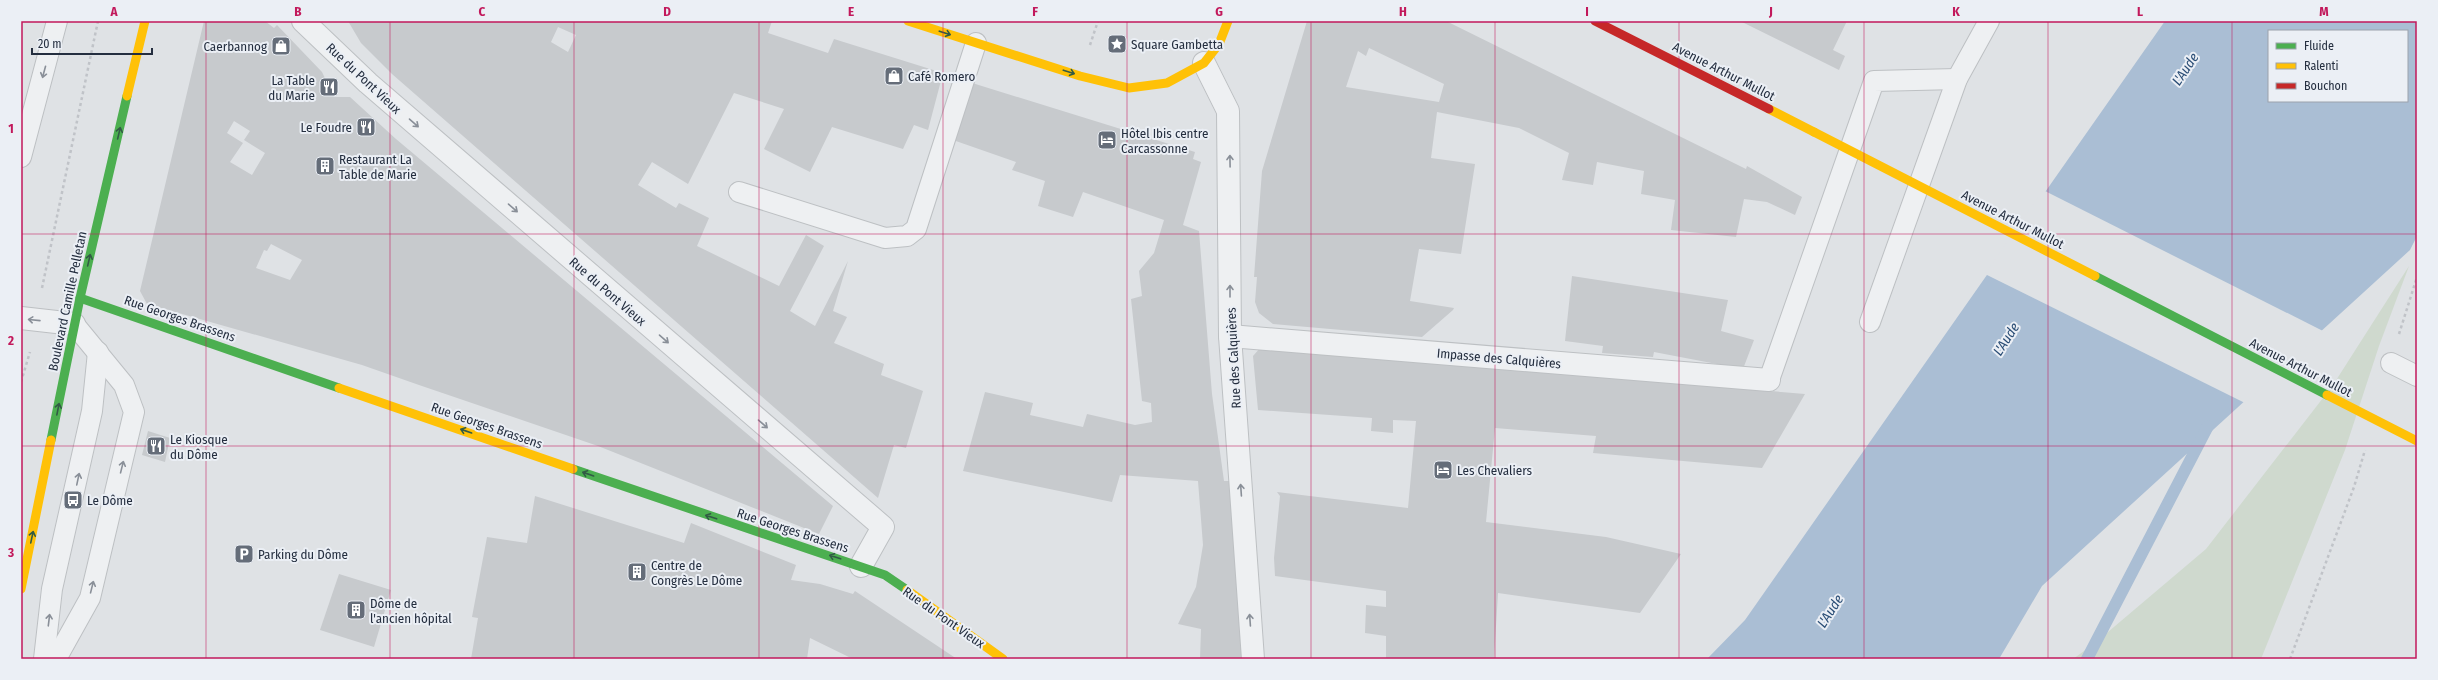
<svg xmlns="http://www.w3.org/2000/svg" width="2438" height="680" viewBox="0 0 2438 680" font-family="'Fira Sans Condensed',sans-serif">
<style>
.green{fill:#cfd9ce}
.water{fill:#aabed4;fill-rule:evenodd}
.pier{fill:#dfe2e5}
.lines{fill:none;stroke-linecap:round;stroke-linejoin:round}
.stream{stroke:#aabed4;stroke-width:12}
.building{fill:#c7cacd;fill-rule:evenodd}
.lane-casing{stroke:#bdc0c3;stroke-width:22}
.street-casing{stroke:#bdc0c3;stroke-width:24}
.path{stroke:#c0c3c8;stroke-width:2.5;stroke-dasharray:3 3;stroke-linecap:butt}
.lane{stroke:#eef0f2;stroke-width:20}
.street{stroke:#eef0f2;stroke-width:22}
.fast{stroke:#4caf50;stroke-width:9}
.slow{stroke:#ffc107;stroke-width:9}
.jam{stroke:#c62828;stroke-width:9}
.fast-bridge{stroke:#4caf50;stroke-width:9}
.slow-bridge{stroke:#ffc107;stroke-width:9}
.oneway{stroke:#325b45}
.oneway2{stroke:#898f98}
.grid{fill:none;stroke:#c2185b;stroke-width:1;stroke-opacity:0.55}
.labels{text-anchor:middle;stroke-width:4;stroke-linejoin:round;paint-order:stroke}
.poi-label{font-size:13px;fill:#242e3f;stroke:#ebeff5;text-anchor:start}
.street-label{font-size:13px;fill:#242e3f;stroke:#ebeff5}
.water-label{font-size:14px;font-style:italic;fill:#2b4e76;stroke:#ebeff5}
.neatline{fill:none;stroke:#c2185b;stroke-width:1.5}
.grid-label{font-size:13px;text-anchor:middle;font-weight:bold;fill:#c2185b}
</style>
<rect width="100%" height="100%" fill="#dfe2e5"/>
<polygon class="green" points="2409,266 2379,346 2345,450 2261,659 2073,659 2095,643 2206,549 2333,385"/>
<path class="water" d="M2165 21H2417V236L2410 250 2042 586 1999 659H1707L1745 620ZM2269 31H2407V101H2269Z"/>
<polygon class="pier" points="2043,190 2323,331 2245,403 1985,274"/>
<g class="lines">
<polyline class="stream" points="2087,659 2208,426"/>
</g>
<g class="building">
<path d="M204 21H265L274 28 277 25 322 72 334 97H350L396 139 833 506 819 534 598 446 419 385 362 365 147 304 140 291ZM234 121 250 131 244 140 265 153 252 175 230 162 243 143 227 133ZM271 244 302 260 290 280 256 268 264 250 267 251Z"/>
<path d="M348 21H772L768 33 828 53 834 39 943 73 928 130 914 125 903 149 832 127 810 172 764 149 784 109 734 93 688 184 652 162 638 185 676 208 679 203 709 218 697 246 779 286 806 235 824 246 790 311 815 326 848 261 833 311 847 317 834 343 884 364 881 375 923 391 906 448 894 445 878 498 392 74 361 43ZM558 27 576 35 568 52 551 42Z"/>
<path d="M1307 21H1446L1746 169 1747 166 1786 188 1802 197 1795 215 1767 202 1744 199 1736 237 1671 230 1675 200 1641 194 1644 171 1597 162 1593 185 1562 180 1569 153 1519 128 1437 112 1431 158 1475 164 1461 254 1419 249 1410 301 1454 308 1453 310 1422 337 1273 324 1259 313 1255 302 1257 277H1254L1262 171ZM1369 48 1444 84 1439 102 1346 87 1358 51 1366 56Z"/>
<polygon points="1740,21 1847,21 1833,50 1845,56 1839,70"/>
<polygon points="969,82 1195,152 1193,159 1201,162 1183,225 1199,231 1212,394 1224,481 1230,481 1248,659 1200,659 1201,629 1178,624 1196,587 1203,545 1198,481 1120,475 1112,502 963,471 985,392 1033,403 1030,415 1083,427 1087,414 1135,425 1152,422 1151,403 1142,401 1131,299 1142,296 1139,271 1154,253 1164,220 1083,192 1073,217 1038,206 1045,181 1012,170 1016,162 953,140"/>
<polygon points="1572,276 1728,300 1721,331 1754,340 1743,369 1654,352 1653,357 1602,353 1603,346 1565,341"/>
<polygon points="1261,347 1805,394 1762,468 1593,453 1596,436 1495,428 1486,522 1606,537 1681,554 1640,613 1498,593 1494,659 1386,659 1386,636 1365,633 1366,605 1386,607 1386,591 1275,576 1274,558 1280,496 1277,492 1408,508 1416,421 1393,420 1393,433 1371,431 1372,418 1258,410 1253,356"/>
<polygon points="148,431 170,438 165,462 142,455"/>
<polygon points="535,496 684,543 691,523 796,565 791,580 820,584 853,594 855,591 957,659 853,659 810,638 807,659 471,659 478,618 472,617 487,537 527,543"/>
<polygon points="339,574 391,590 374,647 320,630"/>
</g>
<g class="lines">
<defs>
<g id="lane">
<polyline points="21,157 57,21"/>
<polyline points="739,192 885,238 907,236 916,229 976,43"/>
<polyline points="1870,322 1957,79 1989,21"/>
<polyline points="2391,363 2417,376"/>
<polyline points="1769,380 1874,81 1957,79"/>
<polyline points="44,659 52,589 92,411 98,352"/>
<polyline points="56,659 90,598 134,412 124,385 74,324"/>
</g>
<g id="street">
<polyline points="303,21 368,83 883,527 861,566"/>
<polyline points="1204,63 1228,111 1230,336 1253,659"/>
<polyline points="21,318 74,324"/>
<polyline points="1230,336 1769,380"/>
</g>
</defs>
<use href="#lane" class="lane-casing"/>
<use href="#street" class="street-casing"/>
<g class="path">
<polyline points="1090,45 1098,21"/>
<polyline points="42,288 98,21"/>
<polyline points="2399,334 2417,277"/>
<polyline points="21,382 30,352"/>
<polyline points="2290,659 2354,487 2365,450"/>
</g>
<use href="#lane" class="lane"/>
<use href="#street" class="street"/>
<g class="fast">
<polyline points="80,298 339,388"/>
<polyline points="51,440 80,298 127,96"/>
<polyline points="573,469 885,575 907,590"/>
</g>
<g class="slow">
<polyline points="908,21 1080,76 1129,88 1167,83 1204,63 1219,44 1228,21"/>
<polyline points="127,96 145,21"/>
<polyline points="1769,109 1814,132"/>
<polyline points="339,388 573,469"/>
<polyline points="21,589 51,440"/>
<polyline points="907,590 1003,659"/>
</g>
<polyline class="jam" points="1595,21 1769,109"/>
<polyline class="fast-bridge" points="2095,276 2327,395"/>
<g class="slow-bridge">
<polyline points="1814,132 2095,276"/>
<polyline points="2327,395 2417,441"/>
</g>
</g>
<defs><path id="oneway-shaft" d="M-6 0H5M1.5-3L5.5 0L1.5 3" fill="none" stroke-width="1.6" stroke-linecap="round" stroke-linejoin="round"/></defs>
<g class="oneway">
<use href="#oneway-shaft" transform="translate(945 33) rotate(18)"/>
<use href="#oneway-shaft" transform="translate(1069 72) rotate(18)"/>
<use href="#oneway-shaft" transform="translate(119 133) rotate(-77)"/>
<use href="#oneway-shaft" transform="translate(89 260) rotate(-77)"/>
<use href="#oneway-shaft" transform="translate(58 409) rotate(-79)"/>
<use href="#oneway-shaft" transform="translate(466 431) rotate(-161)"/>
<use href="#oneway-shaft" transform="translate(588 474) rotate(-161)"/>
<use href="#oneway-shaft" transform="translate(711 517) rotate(-162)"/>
<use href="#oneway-shaft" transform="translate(32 537) rotate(-78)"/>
<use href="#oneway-shaft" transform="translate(835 557) rotate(-162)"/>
</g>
<g class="oneway2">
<use href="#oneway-shaft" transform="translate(44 72) rotate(105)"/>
<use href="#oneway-shaft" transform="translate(414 123) rotate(41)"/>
<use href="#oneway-shaft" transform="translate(1230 161) rotate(-91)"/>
<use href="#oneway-shaft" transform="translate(513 208) rotate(41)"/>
<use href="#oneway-shaft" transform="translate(1230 291) rotate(-90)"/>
<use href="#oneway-shaft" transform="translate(34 320) rotate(-174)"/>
<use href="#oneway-shaft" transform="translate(664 339) rotate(41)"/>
<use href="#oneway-shaft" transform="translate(763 424) rotate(41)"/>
<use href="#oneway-shaft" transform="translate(122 467) rotate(-76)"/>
<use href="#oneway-shaft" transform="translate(78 479) rotate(-78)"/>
<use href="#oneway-shaft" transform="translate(1241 490) rotate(-94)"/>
<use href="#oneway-shaft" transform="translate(92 587) rotate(-76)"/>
<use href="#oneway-shaft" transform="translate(49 620) rotate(-83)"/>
<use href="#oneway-shaft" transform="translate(1250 620) rotate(-94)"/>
</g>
<path class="grid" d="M206 21V659M390 21V659M574 21V659M759 21V659M943 21V659M1127 21V659M1311 21V659M1495 21V659M1679 21V659M1864 21V659M2048 21V659M2232 21V659M21 234H2417M21 446H2417"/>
<defs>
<symbol id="sight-square" viewBox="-11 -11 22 22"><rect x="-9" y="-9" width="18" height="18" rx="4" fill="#656d79" stroke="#ebeff5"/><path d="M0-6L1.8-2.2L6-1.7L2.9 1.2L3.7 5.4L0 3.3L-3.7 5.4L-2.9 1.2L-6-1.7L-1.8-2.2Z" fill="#fff"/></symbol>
<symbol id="shop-square" viewBox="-11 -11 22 22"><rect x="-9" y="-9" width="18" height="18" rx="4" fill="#656d79" stroke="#ebeff5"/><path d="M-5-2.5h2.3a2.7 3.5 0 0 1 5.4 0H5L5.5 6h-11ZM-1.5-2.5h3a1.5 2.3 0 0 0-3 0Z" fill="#fff"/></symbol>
<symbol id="restaurant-square" viewBox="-11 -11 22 22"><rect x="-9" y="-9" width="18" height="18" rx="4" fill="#656d79" stroke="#ebeff5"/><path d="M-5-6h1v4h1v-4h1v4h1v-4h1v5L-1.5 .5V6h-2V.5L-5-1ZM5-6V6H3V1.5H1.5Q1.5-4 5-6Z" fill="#fff"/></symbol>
<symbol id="hotel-square" viewBox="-11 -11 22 22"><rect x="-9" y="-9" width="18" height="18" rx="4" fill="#656d79" stroke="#ebeff5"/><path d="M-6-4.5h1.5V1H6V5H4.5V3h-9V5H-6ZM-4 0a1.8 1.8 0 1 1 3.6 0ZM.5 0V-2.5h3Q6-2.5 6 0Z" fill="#fff"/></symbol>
<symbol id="building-square" viewBox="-11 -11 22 22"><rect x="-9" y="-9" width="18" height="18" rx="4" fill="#656d79" stroke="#ebeff5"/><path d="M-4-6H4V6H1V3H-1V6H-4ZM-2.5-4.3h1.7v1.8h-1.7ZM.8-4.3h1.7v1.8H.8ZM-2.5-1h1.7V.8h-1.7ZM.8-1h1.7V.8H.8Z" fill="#fff"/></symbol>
<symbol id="bus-square" viewBox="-11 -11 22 22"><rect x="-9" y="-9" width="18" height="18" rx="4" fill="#656d79" stroke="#ebeff5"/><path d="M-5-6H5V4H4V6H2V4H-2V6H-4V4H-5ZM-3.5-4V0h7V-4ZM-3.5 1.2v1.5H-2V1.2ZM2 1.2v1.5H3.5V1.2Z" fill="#fff"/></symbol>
<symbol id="parking-square" viewBox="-11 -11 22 22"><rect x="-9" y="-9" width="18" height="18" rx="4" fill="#656d79" stroke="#ebeff5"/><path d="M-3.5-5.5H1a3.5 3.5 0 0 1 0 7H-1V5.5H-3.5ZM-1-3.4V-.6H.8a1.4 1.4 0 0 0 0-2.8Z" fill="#fff"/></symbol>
</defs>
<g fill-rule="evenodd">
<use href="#sight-square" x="1106" y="33" width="22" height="22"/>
<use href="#shop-square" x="270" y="35" width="22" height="22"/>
<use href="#shop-square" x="883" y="65" width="22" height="22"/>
<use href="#restaurant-square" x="318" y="76" width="22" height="22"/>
<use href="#restaurant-square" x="355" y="116" width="22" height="22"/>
<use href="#hotel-square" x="1096" y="129" width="22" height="22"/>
<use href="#building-square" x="314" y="155" width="22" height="22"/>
<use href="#restaurant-square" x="145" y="435" width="22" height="22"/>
<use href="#hotel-square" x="1432" y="459" width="22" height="22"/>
<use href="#bus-square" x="62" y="489" width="22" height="22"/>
<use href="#parking-square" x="233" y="543" width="22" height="22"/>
<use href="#building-square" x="626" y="561" width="22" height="22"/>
<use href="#building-square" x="345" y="599" width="22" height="22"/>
</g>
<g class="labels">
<g class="poi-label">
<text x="1131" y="49">Square Gambetta</text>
<text x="267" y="51" text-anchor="end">Caerbannog</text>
<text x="908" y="81">Café Romero</text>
<text x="315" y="85" text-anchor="end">La Table<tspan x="315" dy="15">du Marie</tspan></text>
<text x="352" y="132" text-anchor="end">Le Foudre</text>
<text x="1121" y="138">Hôtel Ibis centre<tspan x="1121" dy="15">Carcassonne</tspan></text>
<text x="339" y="164">Restaurant La<tspan x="339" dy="15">Table de Marie</tspan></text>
<text x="170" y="444">Le Kiosque<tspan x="170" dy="15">du Dôme</tspan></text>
<text x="1457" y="475">Les Chevaliers</text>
<text x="87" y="505">Le Dôme</text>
<text x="258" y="559">Parking du Dôme</text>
<text x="651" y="570">Centre de<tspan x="651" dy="15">Congrès Le Dôme</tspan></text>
<text x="370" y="608">Dôme de<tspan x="370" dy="15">l'ancien hôpital</tspan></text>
</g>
<g class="street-label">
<text transform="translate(1724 71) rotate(27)" y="5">Avenue Arthur Mullot</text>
<text transform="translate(364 78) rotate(43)" y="5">Rue du Pont Vieux</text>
<text transform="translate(2013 219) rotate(27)" y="5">Avenue Arthur Mullot</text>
<text transform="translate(608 291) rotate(41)" y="5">Rue du Pont Vieux</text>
<text transform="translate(67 301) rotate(-78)" y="5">Boulevard Camille Pelletan</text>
<text transform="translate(180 318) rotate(19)" y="5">Rue Georges Brassens</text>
<text transform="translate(1233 358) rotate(-93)" y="5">Rue des Calquières</text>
<text transform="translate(1499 358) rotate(5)" y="5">Impasse des Calquières</text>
<text transform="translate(2301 367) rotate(27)" y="5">Avenue Arthur Mullot</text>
<text transform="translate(487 425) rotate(19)" y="5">Rue Georges Brassens</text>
<text transform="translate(793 530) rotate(18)" y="5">Rue Georges Brassens</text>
<text transform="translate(944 617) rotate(35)" y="5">Rue du Pont Vieux</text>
</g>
<g class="water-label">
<text transform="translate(2185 69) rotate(-56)" y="5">L'Aude</text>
<text transform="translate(2006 339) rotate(-57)" y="5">L'Aude</text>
<text transform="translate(1830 611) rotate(-57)" y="5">L'Aude</text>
</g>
</g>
<rect width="2438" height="680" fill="none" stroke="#ebeff5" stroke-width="44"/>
<rect x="2268" y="30" width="140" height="72" fill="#ebeff5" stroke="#9ba2ac"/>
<rect x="2276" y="43" width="20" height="6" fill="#4caf50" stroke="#9ba2ac"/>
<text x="2304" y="50" font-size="12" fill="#242e3f">Fluide</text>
<rect x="2276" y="63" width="20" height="6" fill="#ffc107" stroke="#9ba2ac"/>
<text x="2304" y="70" font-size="12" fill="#242e3f">Ralenti</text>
<rect x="2276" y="83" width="20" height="6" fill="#c62828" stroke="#9ba2ac"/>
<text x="2304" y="90" font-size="12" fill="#242e3f">Bouchon</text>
<path d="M32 48v6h120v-6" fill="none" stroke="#242e3f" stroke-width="2"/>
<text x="38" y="48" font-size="12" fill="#242e3f" stroke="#ebeff5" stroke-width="3" paint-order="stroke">20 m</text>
<rect x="22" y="22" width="2394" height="636" class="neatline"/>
<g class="grid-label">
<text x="114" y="16">A</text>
<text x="298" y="16">B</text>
<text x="482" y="16">C</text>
<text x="667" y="16">D</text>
<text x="851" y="16">E</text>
<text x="1035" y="16">F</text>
<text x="1219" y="16">G</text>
<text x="1403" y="16">H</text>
<text x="1587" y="16">I</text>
<text x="1771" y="16">J</text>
<text x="1956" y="16">K</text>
<text x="2140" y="16">L</text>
<text x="2324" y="16">M</text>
<text x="11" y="133">1</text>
<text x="11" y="345">2</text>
<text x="11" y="557">3</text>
</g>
</svg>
